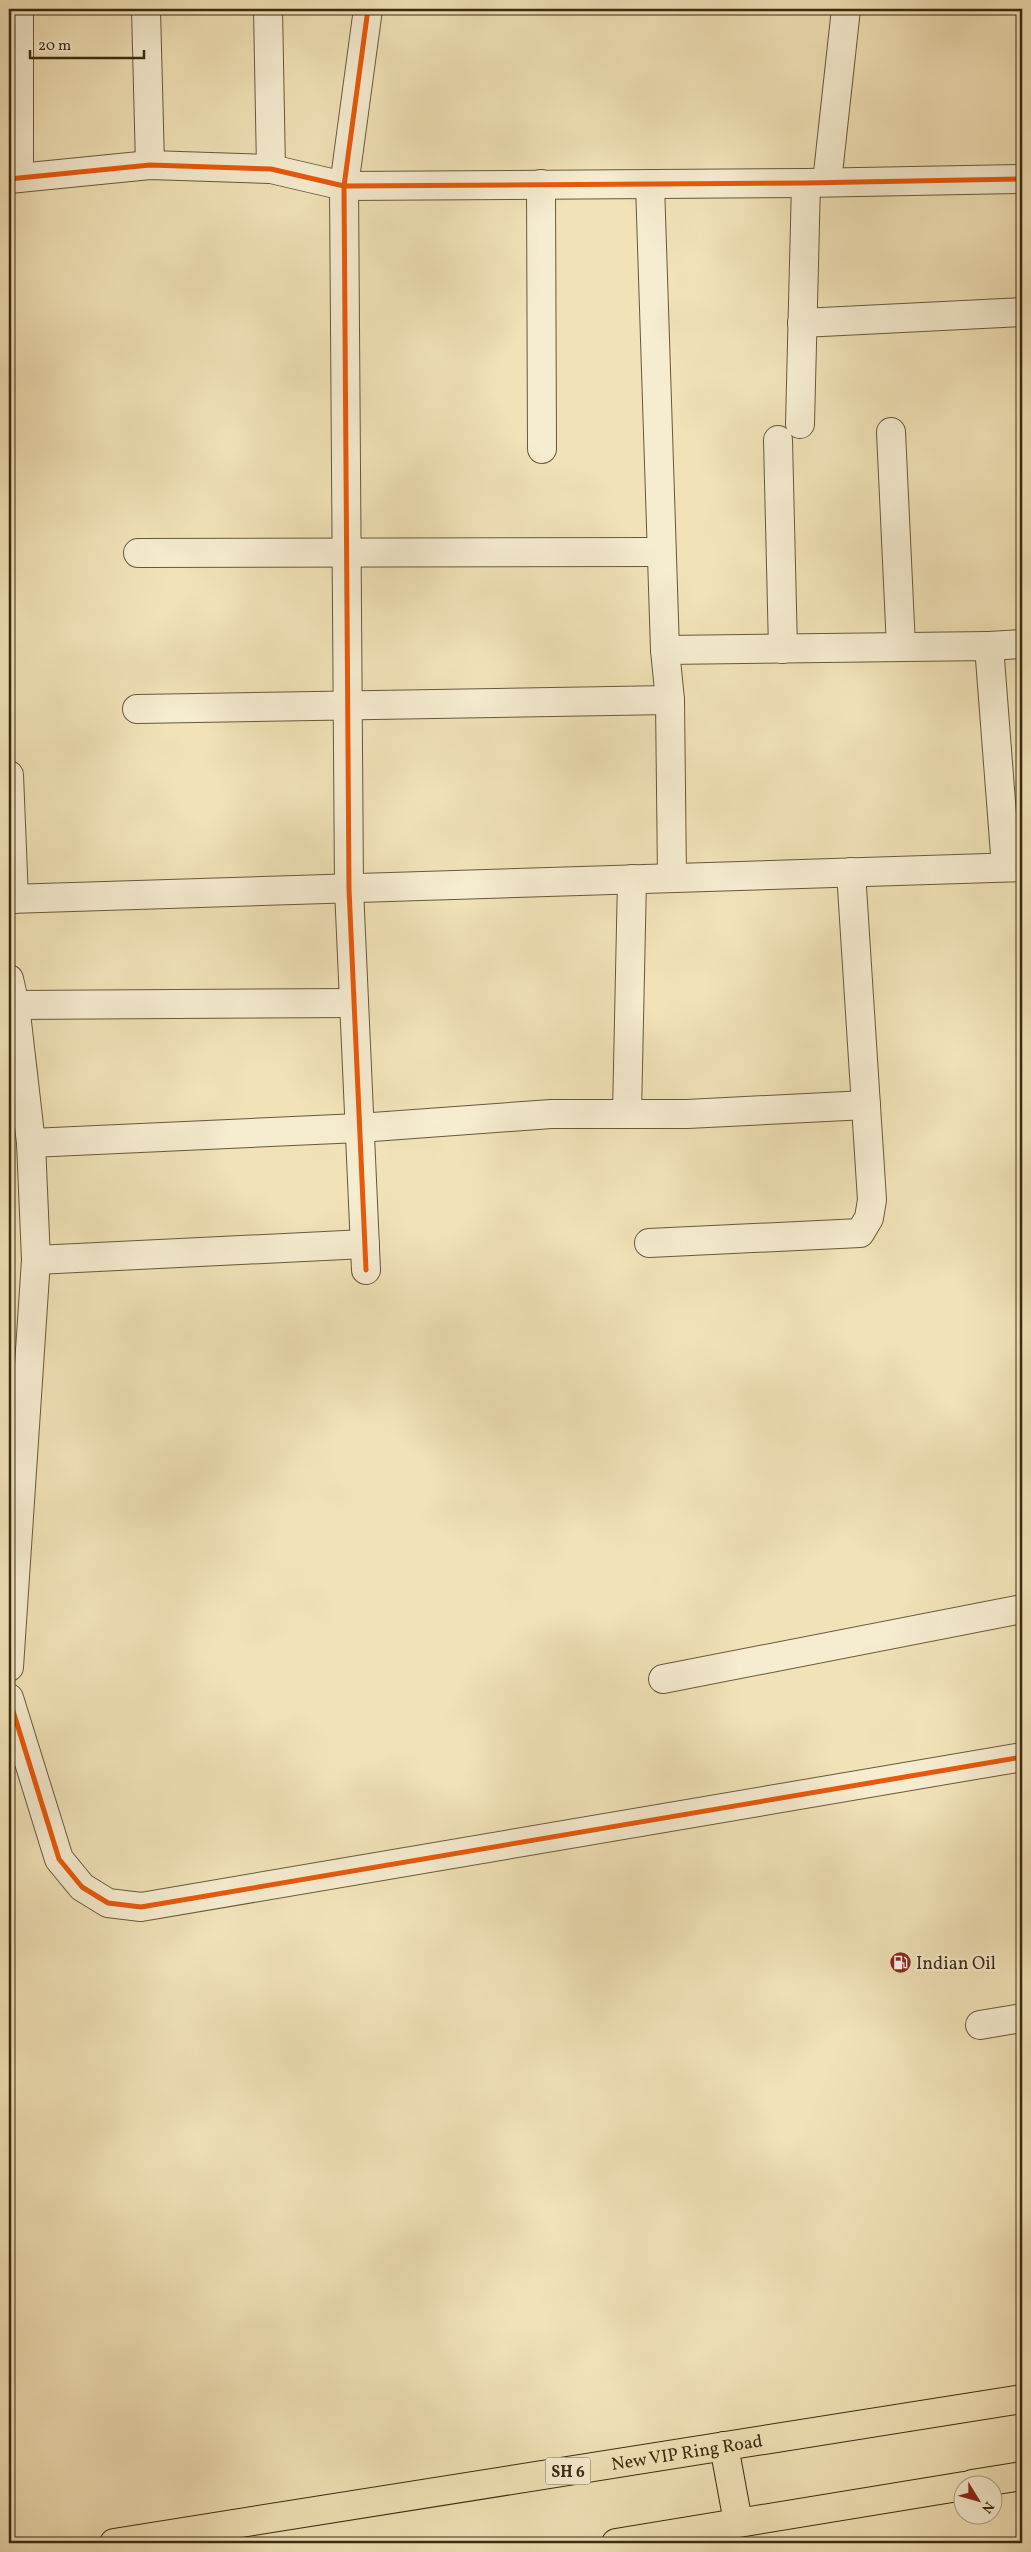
<svg xmlns="http://www.w3.org/2000/svg" width="1031" height="2552" viewBox="0 0 1031 2552" font-family="Vollkorn,serif">
<style>
.lines{fill:none;stroke-linecap:round;stroke-linejoin:round}
.street-casing{stroke:#68583b;stroke-width:30}
.primary-casing{stroke:#3b2a12;stroke-width:30}
.street{stroke:#f6ecd0;stroke-width:28}
.primary{stroke:#f1e2b7;stroke-width:28}
.cycleway-casing{stroke:#f6ecd0;stroke-width:8}
.cycleway{stroke:#e8590c;stroke-width:5}
.labels{text-anchor:middle;stroke-width:4.5;stroke-linejoin:round;paint-order:stroke}
.shield{fill:#f6ecd0;stroke:#73644b;stroke-width:1}
.shield-label{font-size:16px;font-weight:bold;fill:#3b2a12}
.poi-label{font-size:18px;fill:#3b2a12;stroke:#f6ecd0;text-anchor:start}
.street-label{font-size:18px;fill:#3b2a12;stroke:#f6ecd0}
</style>
<rect width="100%" height="100%" fill="#f1e2b7"/>
<filter id="stains"><feTurbulence type="fractalNoise" baseFrequency=".004" numOctaves="4"/><feColorMatrix values="0 0 0 0 .2 0 0 0 0 .09 0 0 0 0 .02 0 0 0 .5 -.17"/></filter>
<radialGradient id="worn" r=".72"><stop offset=".6" stop-color="#630" stop-opacity="0"/><stop offset="1" stop-color="#630" stop-opacity=".3"/></radialGradient>
<g class="lines">
<defs>
<g id="street">
<polyline points="146,9 150,165"/>
<polyline points="268,9 271,169"/>
<polyline points="19,178 19,9"/>
<polyline points="9,179 150,165 271,169 344,186 806,183 1022,179"/>
<polyline points="827,182 846,9"/>
<polyline points="541,184 542,449"/>
<polyline points="650,184 665,650 670,700 672,878"/>
<polyline points="802,323 1022,312"/>
<polyline points="800,424 806,183"/>
<polyline points="891,432 901,647"/>
<polyline points="778,440 783,649"/>
<polyline points="138,553 661,552"/>
<polyline points="989,646 1022,644"/>
<polyline points="665,650 989,646 1006,867"/>
<polyline points="137,709 670,700"/>
<polyline points="9,775 14,899"/>
<polyline points="9,899 1022,867"/>
<polyline points="9,979 15,1005 31,1143 36,1260 9,1667"/>
<polyline points="15,1005 354,1003"/>
<polyline points="627,1114 632,879"/>
<polyline points="31,1143 359,1128 551,1114 687,1114 866,1105"/>
<polyline points="649,1243 860,1233 869,1218 872,1200 851,872"/>
<polyline points="36,1260 365,1244"/>
<polyline points="366,1270 349,889 344,186 368,9"/>
<polyline points="663,1679 1022,1609"/>
<polyline points="9,1698 59,1859 82,1887 108,1903 141,1907 1022,1757"/>
<polyline points="980,2025 1022,2018"/>
</g>
<g id="primary">
<polyline points="724,2446 738,2522"/>
<polyline points="972,2484 1022,2476"/>
<path id="s1" d="M114 2543 1022 2399"/>
<polyline points="616,2543 964,2486"/>
</g>
</defs>
<use href="#street" class="street-casing"/>
<use href="#primary" class="primary-casing"/>
<use href="#street" class="street"/>
<use href="#primary" class="primary"/>
<defs>
<g id="cycleway">
<polyline points="9,179 150,165 271,169 344,186 806,183 1022,179"/>
<polyline points="366,1270 349,889 344,186 368,9"/>
<polyline points="9,1698 59,1859 82,1887 108,1903 141,1907 1022,1757"/>
</g>
</defs>
<use href="#cycleway" class="cycleway-casing"/>
<use href="#cycleway" class="cycleway"/>
</g>
<defs>
<symbol id="fuel-disc" viewBox="-11 -11 22 22"><circle r="9.5" fill="#8f2418" stroke="#f6ecd0"/><path d="M-5.5-6h7V0h2V4h1.3V-2.5L3-4.5l.8-.8L6-3V5H2.5V1h-1V6h-7ZM-4.2-4.7v3.2H.2V-4.7Z" fill="#fff"/></symbol>
</defs>
<g fill-rule="evenodd">
<use href="#fuel-disc" x="888" y="1950" width="25" height="25"/>
</g>
<g class="labels">
<rect class="shield" x="545.5" y="2457.5" width="45" height="27" rx="4"/>
<g class="shield-label">
<text x="568" y="2477">SH 6</text>
</g>
<g class="poi-label">
<text x="916" y="1969">Indian Oil</text>
</g>
<g class="street-label">
<text dy="6" stroke="none"><textPath href="#s1" startOffset="580">New VIP Ring Road</textPath></text>
</g>
</g>
<rect width="1031" height="2552" fill="none" stroke="#f1e2b7" stroke-width="30"/>
<rect x="10" y="10" width="1011" height="2532" fill="none" stroke="#3b2a12" stroke-width="2.5"/>
<rect x="15" y="15" width="1001" height="2522" fill="none" stroke="#3b2a12"/>
<g transform="translate(978 2500) rotate(127)"><circle r="24" fill="#f6ecd0" stroke="#ab9e84"/>
<path d="M0-4L9 19L0 12L-9 19Z" fill="#8f2418"/>
<text y="-8" font-size="14" font-weight="bold" text-anchor="middle" fill="#3b2a12">N</text>
</g>
<path d="M30 50v8h114v-8" fill="none" stroke="#3b2a12" stroke-width="2.5"/>
<text x="38" y="50" font-size="15" fill="#3b2a12" stroke="#f6ecd0" stroke-width="4" paint-order="stroke">20 m</text>
<rect width="100%" height="100%" filter="url(#stains)"/>
<rect width="100%" height="100%" fill="url(#worn)"/>
</svg>
